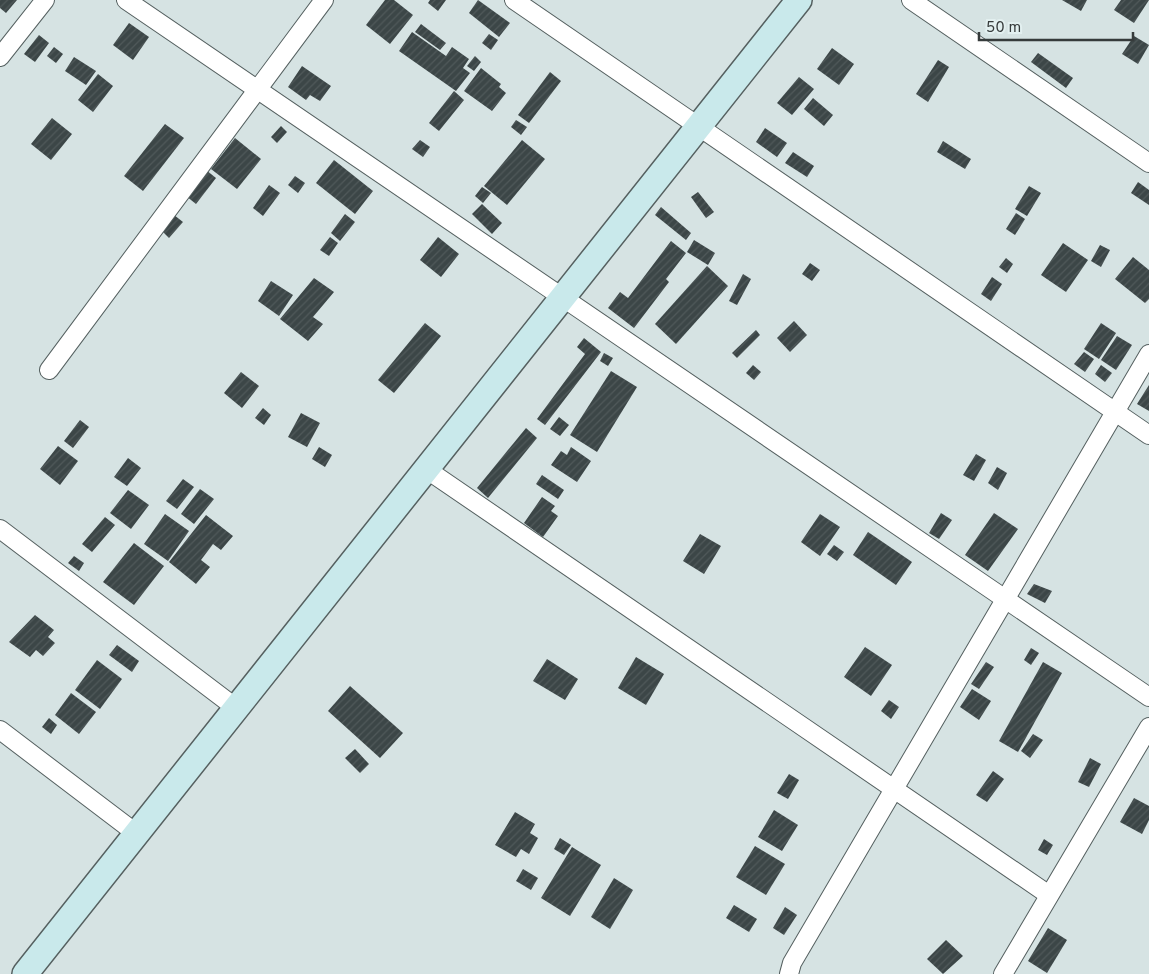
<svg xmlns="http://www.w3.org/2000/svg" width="1149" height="974" viewBox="0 0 1149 974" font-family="Overpass,sans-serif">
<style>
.building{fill:url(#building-hatch)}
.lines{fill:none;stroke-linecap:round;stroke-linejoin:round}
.street-casing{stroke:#556060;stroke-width:20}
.secondary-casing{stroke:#556060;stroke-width:28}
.street{stroke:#fff;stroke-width:18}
.secondary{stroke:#c9e9eb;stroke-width:25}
</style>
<defs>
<pattern id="building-hatch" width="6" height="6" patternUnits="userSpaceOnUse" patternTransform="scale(1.25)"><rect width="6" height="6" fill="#3c4647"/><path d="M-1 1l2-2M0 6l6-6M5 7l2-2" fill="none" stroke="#50595a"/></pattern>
</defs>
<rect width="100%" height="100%" fill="#d6e3e3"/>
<g class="building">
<polygon points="0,0 17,0 6,13 0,8"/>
<polygon points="385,0 394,0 413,15 390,44 366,25"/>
<polygon points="430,0 446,0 438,11 428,3"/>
<polygon points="478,0 510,23 499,37 469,13"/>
<polygon points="1062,0 1087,0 1081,11"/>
<polygon points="1121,0 1149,0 1134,23 1114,10"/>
<polygon points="129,23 149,37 133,60 113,45"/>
<polygon points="421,24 446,43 440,50 415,32"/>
<polygon points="412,32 446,56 452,47 469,59 463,68 470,73 456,91 399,51"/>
<polygon points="489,34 498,40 491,50 482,43"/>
<polygon points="39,35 49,43 35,62 24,54"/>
<polygon points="1134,36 1149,45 1138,64 1122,54"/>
<polygon points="54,47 63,54 56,63 47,56"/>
<polygon points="832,48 854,64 839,85 817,69"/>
<polygon points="1038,53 1073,78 1066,88 1031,62"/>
<polygon points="475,56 481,62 474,71 467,66"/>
<polygon points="74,57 96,71 86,85 65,71"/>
<polygon points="938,60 949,67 928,102 916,94"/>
<polygon points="302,66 331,86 320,101 310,95 306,100 288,87"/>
<polygon points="481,68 501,84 499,87 506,93 492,111 464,91"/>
<polygon points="550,72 561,81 529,123 518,115"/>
<polygon points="98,74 113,86 93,112 78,100"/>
<polygon points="799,77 814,89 792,115 777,103"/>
<polygon points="454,91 464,100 439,131 429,123"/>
<polygon points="813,98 833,115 824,126 804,109"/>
<polygon points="52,118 72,134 51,160 31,144"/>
<polygon points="516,120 527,127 521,135 511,127"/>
<polygon points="165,124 184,138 143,191 124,176"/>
<polygon points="281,126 287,132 277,143 271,137"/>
<polygon points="765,128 787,143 777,157 756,142"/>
<polygon points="235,138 261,159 237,189 211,169"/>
<polygon points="420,140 430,147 423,157 412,149"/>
<polygon points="522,140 545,159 507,205 484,186"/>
<polygon points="943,141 971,159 965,169 937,152"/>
<polygon points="793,152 814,166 807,177 785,163"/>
<polygon points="334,160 373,191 355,214 316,183"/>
<polygon points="206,170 216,178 196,204 186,196"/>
<polygon points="295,176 305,183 298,193 288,185"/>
<polygon points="1138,182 1149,190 1149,205 1131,193"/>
<polygon points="269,185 280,193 263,216 253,208"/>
<polygon points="1029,186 1041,193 1027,216 1015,209"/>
<polygon points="482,187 491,193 483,203 475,196"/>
<polygon points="698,192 714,212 706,218 691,197"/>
<polygon points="482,204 502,223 492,234 472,214"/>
<polygon points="661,207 691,233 686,240 655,215"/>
<polygon points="1016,213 1025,219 1015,235 1006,229"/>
<polygon points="345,214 355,222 340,241 331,233"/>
<polygon points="174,215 183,222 169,238 161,230"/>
<polygon points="330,237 338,243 329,256 320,250"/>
<polygon points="438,237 459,254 441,277 420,260"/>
<polygon points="694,240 715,253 708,265 687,252"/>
<polygon points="671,241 686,253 666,279 669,282 634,328 608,308 620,292 628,298"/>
<polygon points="1063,243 1088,260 1066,292 1041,275"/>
<polygon points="1100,245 1110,250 1101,267 1091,261"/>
<polygon points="1133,257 1149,270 1149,299 1145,303 1115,279"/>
<polygon points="1006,258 1013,264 1007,273 999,267"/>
<polygon points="810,263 820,270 812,281 802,274"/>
<polygon points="707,266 728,286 676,344 655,324"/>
<polygon points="743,274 751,279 737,305 729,301"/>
<polygon points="992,277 1002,284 991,301 981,294"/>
<polygon points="314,278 334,292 313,317 323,324 308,341 280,319"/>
<polygon points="271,281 293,295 279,316 258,301"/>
<polygon points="794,321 807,335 790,352 777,338"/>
<polygon points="425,323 441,336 394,393 378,380"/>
<polygon points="1101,323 1116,333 1099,359 1084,349"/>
<polygon points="756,330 760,335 737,358 732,353"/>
<polygon points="1117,336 1132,345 1116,370 1101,360"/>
<polygon points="584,338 601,352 545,425 537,419 585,354 577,347"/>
<polygon points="1084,352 1094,359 1085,372 1074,364"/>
<polygon points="604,353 613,358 608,366 600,361"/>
<polygon points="753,365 761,372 754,380 746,373"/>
<polygon points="1101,365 1112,373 1105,382 1095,374"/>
<polygon points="611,371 637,387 597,452 570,435"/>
<polygon points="241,372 259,386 242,408 224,393"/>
<polygon points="1149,385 1149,411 1137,404"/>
<polygon points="263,408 271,415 264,425 255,418"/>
<polygon points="301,413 320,423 307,447 288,437"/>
<polygon points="559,417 569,425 560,436 550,429"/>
<polygon points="80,420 89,427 73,448 64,441"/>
<polygon points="526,428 537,438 488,498 477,488"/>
<polygon points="58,446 78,461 60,485 40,469"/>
<polygon points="319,447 332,455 325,467 312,459"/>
<polygon points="571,447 591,461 577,482 551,465 561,451 567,455"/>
<polygon points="976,454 986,460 974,481 963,475"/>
<polygon points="128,458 141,468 127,486 114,477"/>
<polygon points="997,467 1007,473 998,490 988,483"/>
<polygon points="542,475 564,490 558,499 536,484"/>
<polygon points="183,479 194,487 177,509 166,501"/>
<polygon points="200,489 214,499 194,524 181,514"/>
<polygon points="128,490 149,505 131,529 110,513"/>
<polygon points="542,497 555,506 551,511 558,516 543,537 524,523"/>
<polygon points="941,513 952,520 939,539 929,533"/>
<polygon points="994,513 1018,529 988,571 965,555"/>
<polygon points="165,514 189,531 168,561 144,544"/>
<polygon points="820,514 840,527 820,556 801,542"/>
<polygon points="206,515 233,536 221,550 213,544 201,560 210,567 196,584 169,562"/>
<polygon points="105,517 115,525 92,552 82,544"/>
<polygon points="868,532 912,562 896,585 853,555"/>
<polygon points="700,534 721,546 704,574 683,561"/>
<polygon points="134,543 164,566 134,605 103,582"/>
<polygon points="834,545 844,552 837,561 827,554"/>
<polygon points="74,556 84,563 79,571 68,563"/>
<polygon points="1034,584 1052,591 1045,603 1027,594"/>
<polygon points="35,615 54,630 48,637 55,643 43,656 36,650 30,657 9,642"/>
<polygon points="117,645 139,661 132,672 109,655"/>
<polygon points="865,647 892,665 871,696 844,677"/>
<polygon points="1031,648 1039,653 1031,665 1024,660"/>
<polygon points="636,657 664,674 646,705 618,688"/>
<polygon points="547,659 578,679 565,700 533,681"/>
<polygon points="97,660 122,679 100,709 75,690"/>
<polygon points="986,662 994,667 979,689 971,684"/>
<polygon points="1043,662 1062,673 1018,752 999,741"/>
<polygon points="350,686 403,733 380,758 328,711"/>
<polygon points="972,689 991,701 979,720 960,707"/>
<polygon points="71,693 96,712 79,734 55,715"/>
<polygon points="889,700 899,707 891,719 881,711"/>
<polygon points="49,718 57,725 51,734 42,727"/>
<polygon points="1033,734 1043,740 1030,758 1021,751"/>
<polygon points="355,749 369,764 360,773 345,758"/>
<polygon points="1090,758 1101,764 1089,787 1078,782"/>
<polygon points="993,771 1004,779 987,802 976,795"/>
<polygon points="789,774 799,780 788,799 777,793"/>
<polygon points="1134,798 1149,806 1149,820 1142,834 1120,822"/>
<polygon points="774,810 798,825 782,851 758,837"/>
<polygon points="515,812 535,824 530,833 538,838 529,854 521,849 516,857 495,845"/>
<polygon points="560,838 571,845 564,855 554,849"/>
<polygon points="1044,839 1053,845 1047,855 1038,850"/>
<polygon points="755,846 785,864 766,895 736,877"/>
<polygon points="572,847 601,865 570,916 541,898"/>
<polygon points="523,869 538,878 531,890 516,881"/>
<polygon points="614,878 633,890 610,929 591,917"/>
<polygon points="734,905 757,919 749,932 726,918"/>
<polygon points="785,907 797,915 784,935 773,928"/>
<polygon points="1048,928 1067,940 1047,973 1028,961"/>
<polygon points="946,940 963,956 943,974 927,959"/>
</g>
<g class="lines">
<defs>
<g id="street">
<polyline points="126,0 1149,697"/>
<polyline points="514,0 1149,435"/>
<polyline points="911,0 1149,163"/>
<polyline points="0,57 45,0"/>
<polyline points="49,370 324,0"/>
<polyline points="426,469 1049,895"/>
<polyline points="0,529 236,708"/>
<polyline points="0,730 137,834"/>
<polyline points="789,974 792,963 1149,354"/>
<polyline points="1003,974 1149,727"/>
</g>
<polyline id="secondary" points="25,974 799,0"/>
</defs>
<use href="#street" class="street-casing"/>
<use href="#secondary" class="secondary-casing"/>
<use href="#street" class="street"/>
<use href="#secondary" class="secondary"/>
</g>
<path d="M979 32v8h154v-8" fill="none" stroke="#363b3b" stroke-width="2.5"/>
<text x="986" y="32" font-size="15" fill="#363b3b" stroke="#e3f0f0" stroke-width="4" paint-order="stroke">50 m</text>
</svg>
